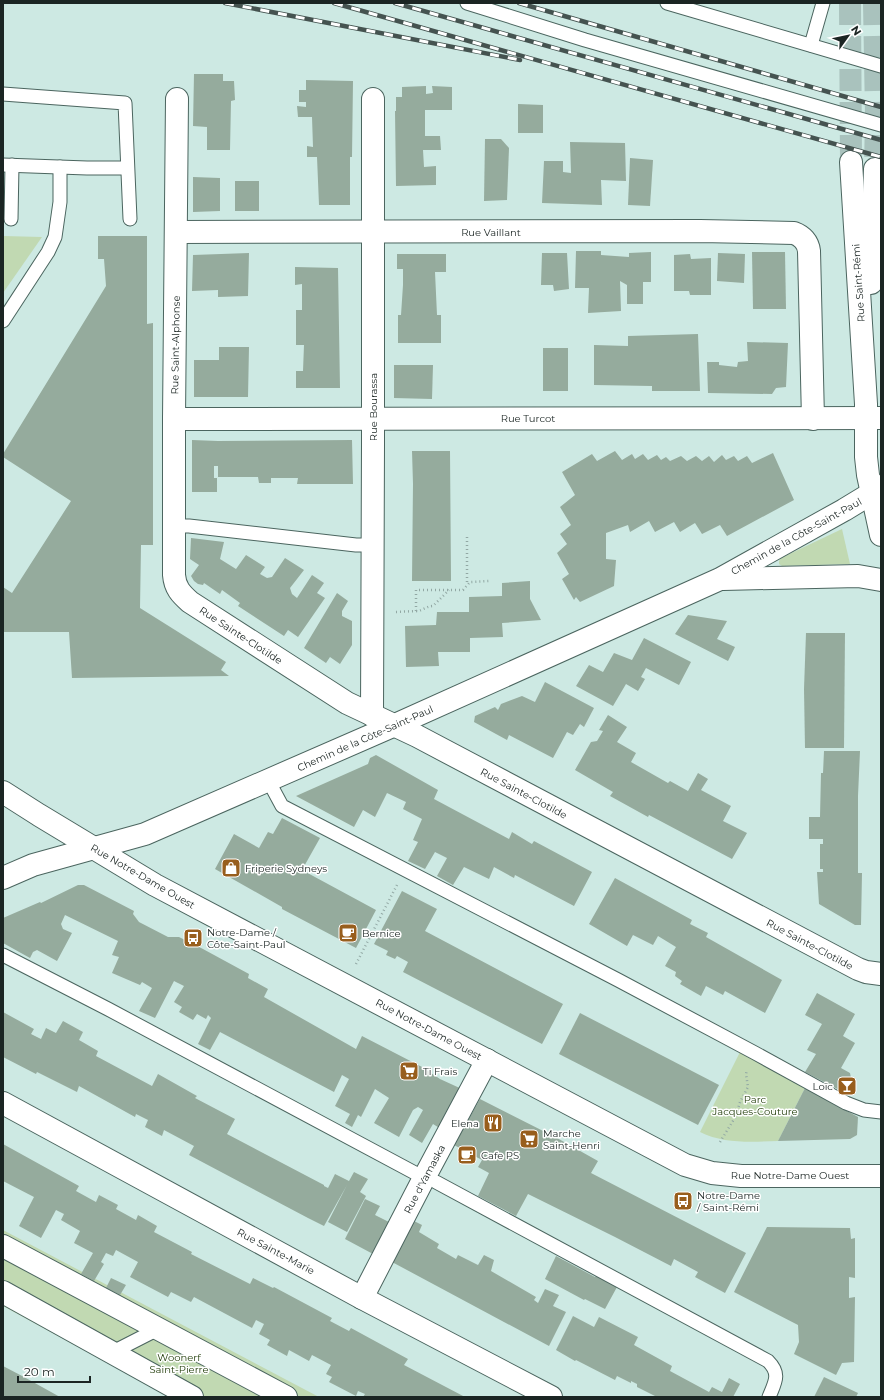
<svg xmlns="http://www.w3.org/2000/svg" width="884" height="1400" viewBox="0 0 884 1400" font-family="Montserrat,sans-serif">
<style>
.green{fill:#c1d9b2}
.building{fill:#95ab9d}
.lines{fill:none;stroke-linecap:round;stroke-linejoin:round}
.secondary-tunnel{stroke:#a9c2bd;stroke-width:22;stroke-dasharray:22 11;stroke-linecap:butt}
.lane-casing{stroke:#4b655f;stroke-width:15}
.street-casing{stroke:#4b655f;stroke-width:24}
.secondary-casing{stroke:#4b655f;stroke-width:24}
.path{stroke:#92a8a4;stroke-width:2.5;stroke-dasharray:1 3;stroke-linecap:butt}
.lane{stroke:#fff;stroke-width:13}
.street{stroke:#fff;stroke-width:22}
.secondary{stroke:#fff;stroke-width:22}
.rail-casing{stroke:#455350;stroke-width:4.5}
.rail{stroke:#fff;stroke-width:3;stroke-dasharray:9;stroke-linecap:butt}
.labels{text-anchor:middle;stroke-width:3;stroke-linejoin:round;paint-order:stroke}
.street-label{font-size:10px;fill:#1b2523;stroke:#fff}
.poi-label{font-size:10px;fill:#1b2523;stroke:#fff;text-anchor:start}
.park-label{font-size:10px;fill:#233e0b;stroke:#fff}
</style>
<rect width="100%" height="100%" fill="#cde9e3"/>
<g class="green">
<polygon points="3,236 42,237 3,293"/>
<polygon points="842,529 850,564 782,566 779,564 779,561 781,558"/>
<path d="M740 1052 805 1088 778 1141C751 1142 724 1144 700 1132Z"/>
<polygon points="3,1230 319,1397 170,1397 3,1306"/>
</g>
<g class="building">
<polygon points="194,74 223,74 223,81 234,81 235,100 231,101 230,150 207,150 207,127 193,126"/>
<polygon points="306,80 353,81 352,157 350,157 350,205 319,205 317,157 307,157 307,146 313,147 312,117 298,117 297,106 306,107 306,102 299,102 299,90 306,90"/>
<polygon points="426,86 426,94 433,93 432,86 452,87 452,110 425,110 425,136 440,136 441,150 423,150 424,167 436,166 436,185 396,186 395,111 396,111 396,97 402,97 402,87"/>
<polygon points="518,104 543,105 543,133 518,133"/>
<polygon points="485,139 501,139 509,148 507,200 484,201"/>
<polygon points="570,142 625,143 626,181 601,180 602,205 542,203 544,161 563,161 563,172 571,173"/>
<polygon points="630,158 653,160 650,206 628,205"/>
<polygon points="193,177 220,178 220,211 193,212"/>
<rect x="235" y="181" width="24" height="30"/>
<polygon points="98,236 147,236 147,324 153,323 153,545 141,545 140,608 226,662 221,670 229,676 72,678 69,632 3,632 3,587 12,593 71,501 3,457 3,454 106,286 104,259 98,259"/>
<polygon points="576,251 601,251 601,255 629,257 629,253 651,252 651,282 643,282 643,304 627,304 627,285 620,281 621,311 588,313 589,288 575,288"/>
<polygon points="752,252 785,252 786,309 753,309"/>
<polygon points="249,253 248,296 218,297 218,290 192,291 193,255"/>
<polygon points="542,253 567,253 569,289 554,291 553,285 541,285"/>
<polygon points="718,253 745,254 744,283 717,281"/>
<polygon points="397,254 446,254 446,272 435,272 437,315 441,315 441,343 398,343 398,315 401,315 403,285 403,269 397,269"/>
<polygon points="690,254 691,259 711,258 711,295 690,295 689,291 674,291 674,255"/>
<polygon points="295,267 338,268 340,388 296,388 296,371 303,371 304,345 296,345 296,310 302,310 302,284 295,285"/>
<polygon points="698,334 700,391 652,391 652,386 594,385 594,345 628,346 628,336"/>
<polygon points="747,342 788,343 786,387 776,388 772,394 708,393 707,362 719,362 719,365 737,367 738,362 748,361"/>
<polygon points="219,347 249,347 248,397 194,397 194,360 219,360"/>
<rect x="543" y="348" width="25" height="43"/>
<polygon points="394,365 433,365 432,399 394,398"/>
<polygon points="192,440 218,441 352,440 353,484 297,484 298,478 271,478 271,483 259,483 258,477 218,477 218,460 218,466 214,466 214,478 217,478 217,492 192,492"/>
<polygon points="412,451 450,451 451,581 412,581 413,484"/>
<polygon points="615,451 622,460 632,454 635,459 643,454 648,460 657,455 661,460 666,457 670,461 681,456 687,461 696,456 702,461 709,456 714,462 722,455 726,460 734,456 738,461 747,456 752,463 773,453 794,500 727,536 720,525 702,534 695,523 680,532 674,522 655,532 649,521 630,532 628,525 606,533 606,559 616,560 614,586 580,602 576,597 574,600 562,579 569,574 557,553 567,544 560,534 571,525 560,507 575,495 562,472 592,454 597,461"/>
<polygon points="191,538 224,542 220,559 236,569 246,555 265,567 260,574 267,578 272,577 285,558 304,570 290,588 292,594 297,598 312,575 324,583 317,593 325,598 298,637 288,630 284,636 238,606 240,603 222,590 220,594 204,583 203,585 198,584 194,581 191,576 199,565 190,559"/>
<polygon points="530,581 530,599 541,620 502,623 503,637 470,638 470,652 438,652 439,666 406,667 405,626 436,625 437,612 469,612 469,597 502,596 502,583"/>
<polygon points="337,593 348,601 342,611 342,616 352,621 352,645 340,664 330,657 326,663 304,648"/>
<polygon points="688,615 727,621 717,639 735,647 728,661 675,634"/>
<polygon points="806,633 845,633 844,748 805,748 804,689"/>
<polygon points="644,638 691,662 679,685 646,668 641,677 645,679 638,691 626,684 613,706 576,686 589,665 603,672 614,653 632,660"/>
<polygon points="545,682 594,708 584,727 580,724 573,735 567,732 553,758 509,735 507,740 474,722 475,716 495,707 498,710 501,704 522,696 535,702"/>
<polygon points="608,715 627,727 617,742 636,753 631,762 668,783 670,781 688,791 698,773 708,779 701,790 731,806 723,821 747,833 732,859 649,815 648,817 610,796 613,792 575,770 591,742 597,741 603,731 599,730"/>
<polygon points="824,751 860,751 858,796 858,873 862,873 861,925 855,925 819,904 817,872 823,872 823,869 820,869 820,844 823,844 823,839 809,839 809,817 820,817 821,773 823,773"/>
<polygon points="376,755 438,790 434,799 509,839 512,832 532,844 534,841 592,872 574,906 515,875 514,878 494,867 489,879 464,867 453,885 437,876 447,858 435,852 425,869 408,861 418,842 413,840 422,819 403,809 406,802 387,793 375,817 363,810 354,827 296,796 368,764 370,758"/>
<polygon points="282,818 320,838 302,870 376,910 356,948 282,909 282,907 215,869 234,834 259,848 268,832 273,834"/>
<polygon points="615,878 692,920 690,924 708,933 706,937 782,980 765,1013 725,991 723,995 706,986 701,996 680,984 682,981 675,976 676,972 665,966 676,947 658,936 653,945 633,935 627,946 589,924"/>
<polygon points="78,885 84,885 134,911 133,914 139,922 168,937 179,937 203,949 249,974 248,978 268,989 264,997 356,1049 362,1036 422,1067 440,1079 464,1090 441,1129 433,1124 422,1143 409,1135 423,1110 418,1107 413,1110 399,1137 374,1123 389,1098 375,1089 361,1117 358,1115 352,1127 345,1123 350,1114 335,1106 349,1079 342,1075 334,1092 220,1032 210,1050 198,1044 211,1018 208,1015 206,1019 197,1014 193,1020 179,1012 182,1007 174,1002 184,986 174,981 155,1018 139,1011 152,988 142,982 140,985 112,973 119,957 112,955 118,941 65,915 61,924 63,929 72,933 57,961 37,950 33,952 30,958 3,943 3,918 40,902 41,903"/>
<polygon points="402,891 437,909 425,931 563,1004 542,1044 403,972 408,962 397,956 395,959 386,955 388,951 374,944"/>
<polygon points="817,993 855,1014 843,1036 855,1043 841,1068 850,1073 851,1078 849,1083 846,1086 849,1088 845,1093 805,1072 816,1054 807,1050 822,1024 805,1015"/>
<polygon points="3,1012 34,1029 31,1034 41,1039 46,1028 56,1033 63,1021 83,1032 79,1040 98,1051 96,1056 152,1086 158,1074 197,1096 195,1098 235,1119 227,1134 324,1185 324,1186 328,1188 335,1174 349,1181 354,1172 368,1179 360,1192 366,1196 347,1232 328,1222 347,1185 324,1226 308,1218 189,1155 194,1146 164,1130 162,1136 145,1127 148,1120 136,1114 135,1117 79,1086 77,1092 37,1072 36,1074 3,1057"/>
<polygon points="580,1013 719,1085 698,1125 559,1054"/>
<polygon points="805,1088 858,1117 857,1135 850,1139 778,1141"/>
<polygon points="480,1099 557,1138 598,1161 591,1173 746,1253 725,1293 695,1277 698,1272 674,1259 671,1266 615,1237 528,1194 516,1216 478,1196 489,1173 478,1167 482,1160 454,1145"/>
<polygon points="3,1144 79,1186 76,1191 96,1202 99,1195 118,1205 116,1209 136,1220 138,1215 157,1226 154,1232 192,1252 191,1254 250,1284 253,1278 273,1288 274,1287 332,1318 330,1321 349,1331 351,1328 408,1359 404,1365 465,1397 363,1397 365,1394 358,1391 356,1396 329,1382 332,1377 326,1374 331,1365 312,1355 309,1361 289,1350 287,1356 267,1345 270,1340 259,1334 264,1324 256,1320 252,1328 194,1297 191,1302 171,1292 168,1297 130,1277 138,1262 116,1250 113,1256 106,1253 101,1262 104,1264 94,1281 81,1274 93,1253 74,1243 80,1231 61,1220 64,1214 56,1210 41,1238 19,1226 34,1197 3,1181"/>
<polygon points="365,1199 380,1206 375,1215 389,1222 373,1254 345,1239"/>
<polygon points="414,1221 422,1225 419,1232 439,1244 437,1248 456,1259 458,1255 478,1265 484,1255 494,1260 491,1271 536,1297 534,1300 538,1303 545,1289 559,1295 553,1306 566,1312 549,1346 392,1262"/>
<polygon points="767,1227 850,1228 851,1239 855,1238 855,1278 849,1277 849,1298 855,1297 854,1362 842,1363 836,1375 794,1354 799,1342 798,1325 734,1292"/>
<polygon points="556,1256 595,1277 596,1276 617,1287 605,1309 585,1299 584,1300 545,1279"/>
<polygon points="111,1278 126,1285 120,1295 106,1288"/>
<polygon points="573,1316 594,1327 599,1317 638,1337 634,1345 672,1366 670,1371 709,1392 712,1387 722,1392 729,1378 740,1384 733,1397 657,1397 637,1387 637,1384 631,1381 631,1383 617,1376 615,1380 576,1360 575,1361 556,1350"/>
<polygon points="3,1366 24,1377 60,1397 3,1397"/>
<polygon points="824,1377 858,1393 856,1397 814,1397"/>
</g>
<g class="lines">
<g class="secondary-tunnel">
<polyline points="850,3 851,162"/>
<polyline points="874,3 876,115 875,169"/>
</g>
<defs>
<g id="lane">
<polyline points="467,3 585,40 881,125"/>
<polyline points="667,3 881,66"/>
<polyline points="811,45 823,3"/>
<polyline points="3,94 125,103 130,219"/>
<polyline points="3,165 87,168 127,168"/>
<polyline points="11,219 12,165"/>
<polyline points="3,321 48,252 55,237 60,202 60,167"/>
<polyline points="174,526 189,526 356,545 373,545"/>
<polyline points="268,780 282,806 618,980 755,1053 846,1103 864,1110 881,1112"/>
<polyline points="3,955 108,1009 415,1173"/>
<path d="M436 1182 768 1361C781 1374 775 1382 769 1397"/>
<polyline points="111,1353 158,1329"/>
</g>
<g id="street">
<path d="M177 99 174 419V575C175 588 181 594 190 602L347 703 417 736 858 969 866 972 881 974"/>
<path d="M177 232 700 231 794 233C802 236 808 242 809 251L813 419"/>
<polyline points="174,419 881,418"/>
<polyline points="723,579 858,576 881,580"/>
<polyline points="372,715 373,445 373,99"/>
<polyline points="3,878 33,865 145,834 395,725 720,579 844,510 872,493 881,486"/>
<polyline points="3,1103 362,1298 551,1397"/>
<polyline points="3,1246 286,1397"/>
<polyline points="3,1292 192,1397"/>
<polyline points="362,1298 424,1178 487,1060"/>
</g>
<g id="secondary">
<polyline points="851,162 866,404 866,457 868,475 881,535"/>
<polyline points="871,283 875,169"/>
<polyline points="3,792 39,815 155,885 685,1165 712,1173 741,1176 881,1176"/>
</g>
</defs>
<use href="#lane" class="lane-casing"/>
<use href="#street" class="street-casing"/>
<use href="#secondary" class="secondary-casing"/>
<g class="path">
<polyline points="467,537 467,582 470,582"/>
<path d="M416 611C423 611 426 606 433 606L449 590"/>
<polyline points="396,612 416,611 416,590 463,590 470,582 489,581"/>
<polyline points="356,964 397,885"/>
<polyline points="720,1142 736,1116 740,1102 748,1087 746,1074 747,1070"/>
</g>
<use href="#lane" class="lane"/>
<use href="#street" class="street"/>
<use href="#secondary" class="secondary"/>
<defs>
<g id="rail">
<polyline points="225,3 520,60"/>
<polyline points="334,3 881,157"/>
<polyline points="395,3 881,140"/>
<polyline points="519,3 881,107"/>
</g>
</defs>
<use href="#rail" class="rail-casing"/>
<use href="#rail" class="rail"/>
</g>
<defs>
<symbol id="shop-square" viewBox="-11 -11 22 22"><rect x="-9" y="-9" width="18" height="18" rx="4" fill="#985e1d" stroke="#fff"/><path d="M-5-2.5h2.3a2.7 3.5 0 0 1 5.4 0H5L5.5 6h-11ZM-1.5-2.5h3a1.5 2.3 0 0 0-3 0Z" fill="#fff"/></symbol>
<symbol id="cafe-square" viewBox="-11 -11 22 22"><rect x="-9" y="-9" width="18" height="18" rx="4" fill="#985e1d" stroke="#fff"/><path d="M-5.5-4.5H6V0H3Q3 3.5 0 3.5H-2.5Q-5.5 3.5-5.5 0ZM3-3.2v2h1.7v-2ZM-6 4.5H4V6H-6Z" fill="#fff"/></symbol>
<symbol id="bus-square" viewBox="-11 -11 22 22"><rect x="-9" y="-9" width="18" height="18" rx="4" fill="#985e1d" stroke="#fff"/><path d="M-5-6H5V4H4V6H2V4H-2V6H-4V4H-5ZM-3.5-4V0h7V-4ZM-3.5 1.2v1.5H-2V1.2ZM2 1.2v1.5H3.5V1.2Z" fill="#fff"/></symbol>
<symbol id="supermarket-square" viewBox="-11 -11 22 22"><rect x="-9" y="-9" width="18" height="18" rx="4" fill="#985e1d" stroke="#fff"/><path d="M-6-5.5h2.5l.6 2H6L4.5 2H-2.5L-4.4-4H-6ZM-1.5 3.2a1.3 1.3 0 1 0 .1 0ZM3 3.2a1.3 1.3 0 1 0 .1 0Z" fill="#fff"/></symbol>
<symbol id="bar-square" viewBox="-11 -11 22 22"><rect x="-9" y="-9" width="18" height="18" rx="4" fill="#985e1d" stroke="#fff"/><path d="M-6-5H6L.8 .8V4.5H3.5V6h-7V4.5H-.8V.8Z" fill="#fff"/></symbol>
<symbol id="restaurant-square" viewBox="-11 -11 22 22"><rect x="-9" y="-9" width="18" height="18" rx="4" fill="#985e1d" stroke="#fff"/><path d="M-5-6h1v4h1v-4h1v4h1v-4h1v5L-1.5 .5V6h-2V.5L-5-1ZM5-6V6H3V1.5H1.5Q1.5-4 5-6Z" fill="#fff"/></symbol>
</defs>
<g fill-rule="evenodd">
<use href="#shop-square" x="220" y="857" width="22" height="22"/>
<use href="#cafe-square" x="337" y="922" width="22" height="22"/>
<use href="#bus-square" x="182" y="927" width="22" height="22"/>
<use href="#supermarket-square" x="398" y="1060" width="22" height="22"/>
<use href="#bar-square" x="836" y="1075" width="22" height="22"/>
<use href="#restaurant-square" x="482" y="1112" width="22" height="22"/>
<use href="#supermarket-square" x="518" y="1128" width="22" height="22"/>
<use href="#cafe-square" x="456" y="1144" width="22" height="22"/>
<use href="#bus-square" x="672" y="1190" width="22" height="22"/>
</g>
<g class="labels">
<g class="street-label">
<text x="491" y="236">Rue Vaillant</text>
<text transform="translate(858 283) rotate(-94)" y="4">Rue Saint-Rémi</text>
<text transform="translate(175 345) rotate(-89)" y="4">Rue Saint-Alphonse</text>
<text transform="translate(373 407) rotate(-90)" y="4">Rue Bourassa</text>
<text x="528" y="422">Rue Turcot</text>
<text transform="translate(796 536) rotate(-29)" y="4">Chemin de la Côte-Saint-Paul</text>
<text transform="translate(241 635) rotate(33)" y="4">Rue Sainte-Clotilde</text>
<text transform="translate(365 738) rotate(-24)" y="4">Chemin de la Côte-Saint-Paul</text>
<text transform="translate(524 793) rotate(28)" y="4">Rue Sainte-Clotilde</text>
<text transform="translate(143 876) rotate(30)" y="4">Rue Notre-Dame Ouest</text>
<text transform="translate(810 944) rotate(28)" y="4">Rue Sainte-Clotilde</text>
<text transform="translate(429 1029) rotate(28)" y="4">Rue Notre-Dame Ouest</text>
<text x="790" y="1179">Rue Notre-Dame Ouest</text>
<text transform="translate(424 1179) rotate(-62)" y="4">Rue d'Yamaska</text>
<text transform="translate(276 1251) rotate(28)" y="4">Rue Sainte-Marie</text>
</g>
<g class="poi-label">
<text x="245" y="872">Friperie Sydneys</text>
<text x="207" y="936">Notre-Dame /<tspan x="207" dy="12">Côte-Saint-Paul</tspan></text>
<text x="362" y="937">Bernice</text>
<text x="423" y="1075">Ti Frais</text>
<text x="833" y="1090" text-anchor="end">Loïc</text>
<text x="479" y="1127" text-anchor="end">Elena</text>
<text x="543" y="1137">Marche<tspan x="543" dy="12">Saint-Henri</tspan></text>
<text x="481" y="1159">Cafe PS</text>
<text x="697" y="1199">Notre-Dame<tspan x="697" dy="12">/ Saint-Rémi</tspan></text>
</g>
<g class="park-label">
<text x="755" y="1103">Parc<tspan x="755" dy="12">Jacques-Couture</tspan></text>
<text x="179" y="1361">Woonerf<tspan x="179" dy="12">Saint-Pierre</tspan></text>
</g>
</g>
<rect width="884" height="1400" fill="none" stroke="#1b2523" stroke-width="8"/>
<g transform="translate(848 36) rotate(57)" stroke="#ffffff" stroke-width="3" paint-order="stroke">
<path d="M0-3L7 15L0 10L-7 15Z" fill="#1b2523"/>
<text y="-6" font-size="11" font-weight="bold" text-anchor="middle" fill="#1b2523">N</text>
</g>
<path d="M18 1376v6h72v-6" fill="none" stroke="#1b2523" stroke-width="2"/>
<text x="24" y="1376" font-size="12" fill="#1b2523" stroke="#ffffff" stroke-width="3" paint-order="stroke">20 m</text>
</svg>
